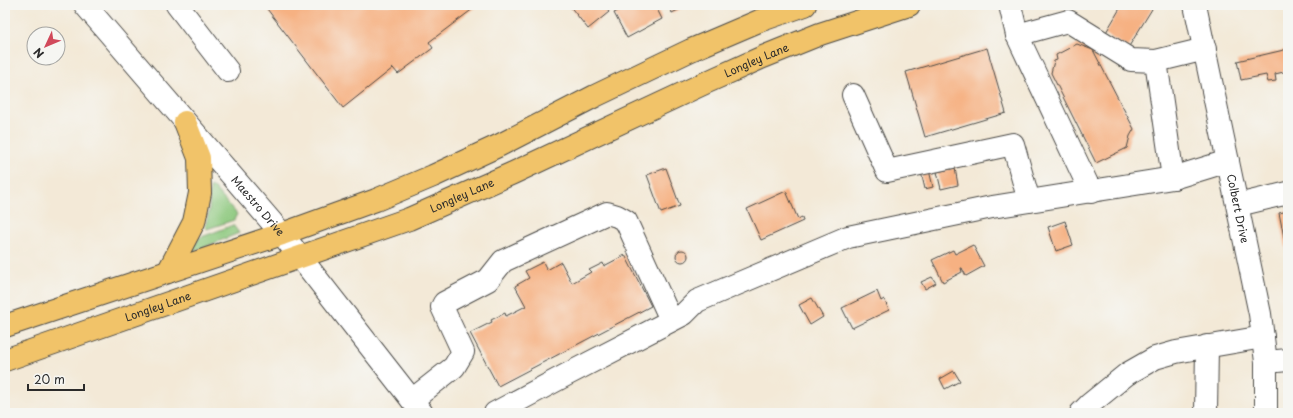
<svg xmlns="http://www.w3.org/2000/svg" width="1293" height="418" viewBox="0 0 1293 418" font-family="'Playpen Sans',sans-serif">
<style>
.green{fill:#8cc87d;stroke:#5c7a54}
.building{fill:#f6b182}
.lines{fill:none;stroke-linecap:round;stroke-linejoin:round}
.minor-casing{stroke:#494845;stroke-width:24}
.major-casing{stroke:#494845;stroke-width:24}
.minor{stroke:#fff;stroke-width:22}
.major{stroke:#f1c369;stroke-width:22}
.labels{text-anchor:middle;stroke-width:4;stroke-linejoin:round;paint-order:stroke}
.street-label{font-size:11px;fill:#2b2b2b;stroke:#f6f6f2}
</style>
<rect width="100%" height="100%" fill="#f6f6f2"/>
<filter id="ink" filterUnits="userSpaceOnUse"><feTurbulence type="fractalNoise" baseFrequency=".025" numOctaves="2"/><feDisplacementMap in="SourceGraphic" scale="8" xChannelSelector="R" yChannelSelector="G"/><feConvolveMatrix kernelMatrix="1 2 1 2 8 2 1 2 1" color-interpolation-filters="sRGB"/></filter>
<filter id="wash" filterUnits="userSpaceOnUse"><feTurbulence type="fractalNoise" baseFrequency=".012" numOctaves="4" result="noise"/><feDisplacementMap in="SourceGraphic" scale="16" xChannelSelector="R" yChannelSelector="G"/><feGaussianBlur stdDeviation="0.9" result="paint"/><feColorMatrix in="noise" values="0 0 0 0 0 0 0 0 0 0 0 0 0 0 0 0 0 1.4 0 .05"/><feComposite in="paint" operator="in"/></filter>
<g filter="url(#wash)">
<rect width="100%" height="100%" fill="#f3e9d7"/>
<g class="green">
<polygon points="212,187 214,188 237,214 234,220 207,229 205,227 209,212 210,188"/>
<polygon points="233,225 239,233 190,253 199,238"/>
</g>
<g id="blocks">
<g class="building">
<polygon points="264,5 478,5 429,42 433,48 398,74 393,68 343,108"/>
<polygon points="569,5 604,5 609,12 588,29"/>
<polygon points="629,5 655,5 662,19 627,38 614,13"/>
<polygon points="668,5 688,5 672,13"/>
<polygon points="1122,5 1146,5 1152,9 1128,48 1105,34"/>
<polygon points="1077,44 1093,50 1134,129 1130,136 1127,148 1096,163 1051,73 1054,61 1057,60 1056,55"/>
<polygon points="987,48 1006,113 925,137 906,72"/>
<polygon points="1288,49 1288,71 1275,74 1276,81 1268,82 1266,75 1241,80 1237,61"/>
<polygon points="666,168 680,206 661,213 647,175"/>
<polygon points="955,168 958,185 941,189 937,172"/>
<polygon points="929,170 933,187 925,189 921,172"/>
<polygon points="786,191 798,219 802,217 803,221 761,240 747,209"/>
<polygon points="1288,211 1288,252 1287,252 1279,213"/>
<polygon points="1065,221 1073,245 1056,251 1048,227"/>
<polygon points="973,245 984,266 966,276 962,268 961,268 962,272 943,282 932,260 953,250 955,254"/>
<circle cx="682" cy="256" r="6"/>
<polygon points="625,255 651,306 498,386 470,333 492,322 491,320 505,313 506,316 526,306 515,286 529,278 525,271 543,262 547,270 561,262 572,283 591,272 589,270 603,263 604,266"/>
<polygon points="932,277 936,283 925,289 921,282"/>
<polygon points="877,291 881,301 884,299 889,310 852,328 842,308"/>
<polygon points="812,298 823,317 810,325 799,305"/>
<polygon points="954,371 960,381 945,389 940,379"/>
</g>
</g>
</g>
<g filter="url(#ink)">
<use href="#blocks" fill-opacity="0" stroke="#494845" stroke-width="1"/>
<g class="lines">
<defs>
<g id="minor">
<path id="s1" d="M85 5 282 234 422 413"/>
<polyline points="177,5 228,71"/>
<polyline points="1010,5 1017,35 1091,192"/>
<path id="s2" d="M1195 5 1260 314 1266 362V413"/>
<polyline points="1017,35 1068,21 1131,60 1156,61"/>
<polyline points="853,95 887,171 1013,144 1029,201"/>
<polyline points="1173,178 1156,61 1205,49"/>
<polyline points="1238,205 1288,193"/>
<polyline points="1266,362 1288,360"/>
<polyline points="412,400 454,367 463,352 442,307 444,303 488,280 503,261 607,213 617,216 626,221 671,320"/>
<polyline points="495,413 566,375 684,314 697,301 848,237 992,207 1173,178 1228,161"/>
<polyline points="1081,413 1090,404 1127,374 1155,358 1176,352 1263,337"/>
<polyline points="1206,413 1207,346"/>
</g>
<g id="major">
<polyline points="168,272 194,222 200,193 199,158 185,122"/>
<polyline points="5,326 282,234 376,200 433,176 500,145 595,96 691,50 759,21 805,5"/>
<path id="s3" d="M5 360 409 219 513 173 705 83 763 57 820 34 909 5"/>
</g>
</defs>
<use href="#minor" class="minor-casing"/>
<use href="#major" class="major-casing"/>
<use href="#minor" class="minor"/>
<use href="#major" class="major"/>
</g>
</g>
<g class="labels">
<g class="street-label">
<text dy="4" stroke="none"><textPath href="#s3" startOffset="810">Longley Lane</textPath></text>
<text dy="4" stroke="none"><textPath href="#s3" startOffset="486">Longley Lane</textPath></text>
<text dy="4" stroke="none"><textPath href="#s1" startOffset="265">Maestro Drive</textPath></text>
<text dy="4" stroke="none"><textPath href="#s2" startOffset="208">Colbert Drive</textPath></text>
<text dy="4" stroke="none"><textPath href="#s3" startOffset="162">Longley Lane</textPath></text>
</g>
</g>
<rect width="1293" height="418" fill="none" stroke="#f6f6f2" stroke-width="20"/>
<g transform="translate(46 46) rotate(226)"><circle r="19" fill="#f6f6f2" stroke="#a5a5a2"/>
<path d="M0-3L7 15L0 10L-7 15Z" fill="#d1495b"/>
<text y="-6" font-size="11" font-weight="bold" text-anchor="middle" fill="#2b2b2b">N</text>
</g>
<path d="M28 384v6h56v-6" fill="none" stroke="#2b2b2b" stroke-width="2"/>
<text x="34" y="384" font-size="12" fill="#2b2b2b" stroke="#f6f6f2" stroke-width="3" paint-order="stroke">20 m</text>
</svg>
